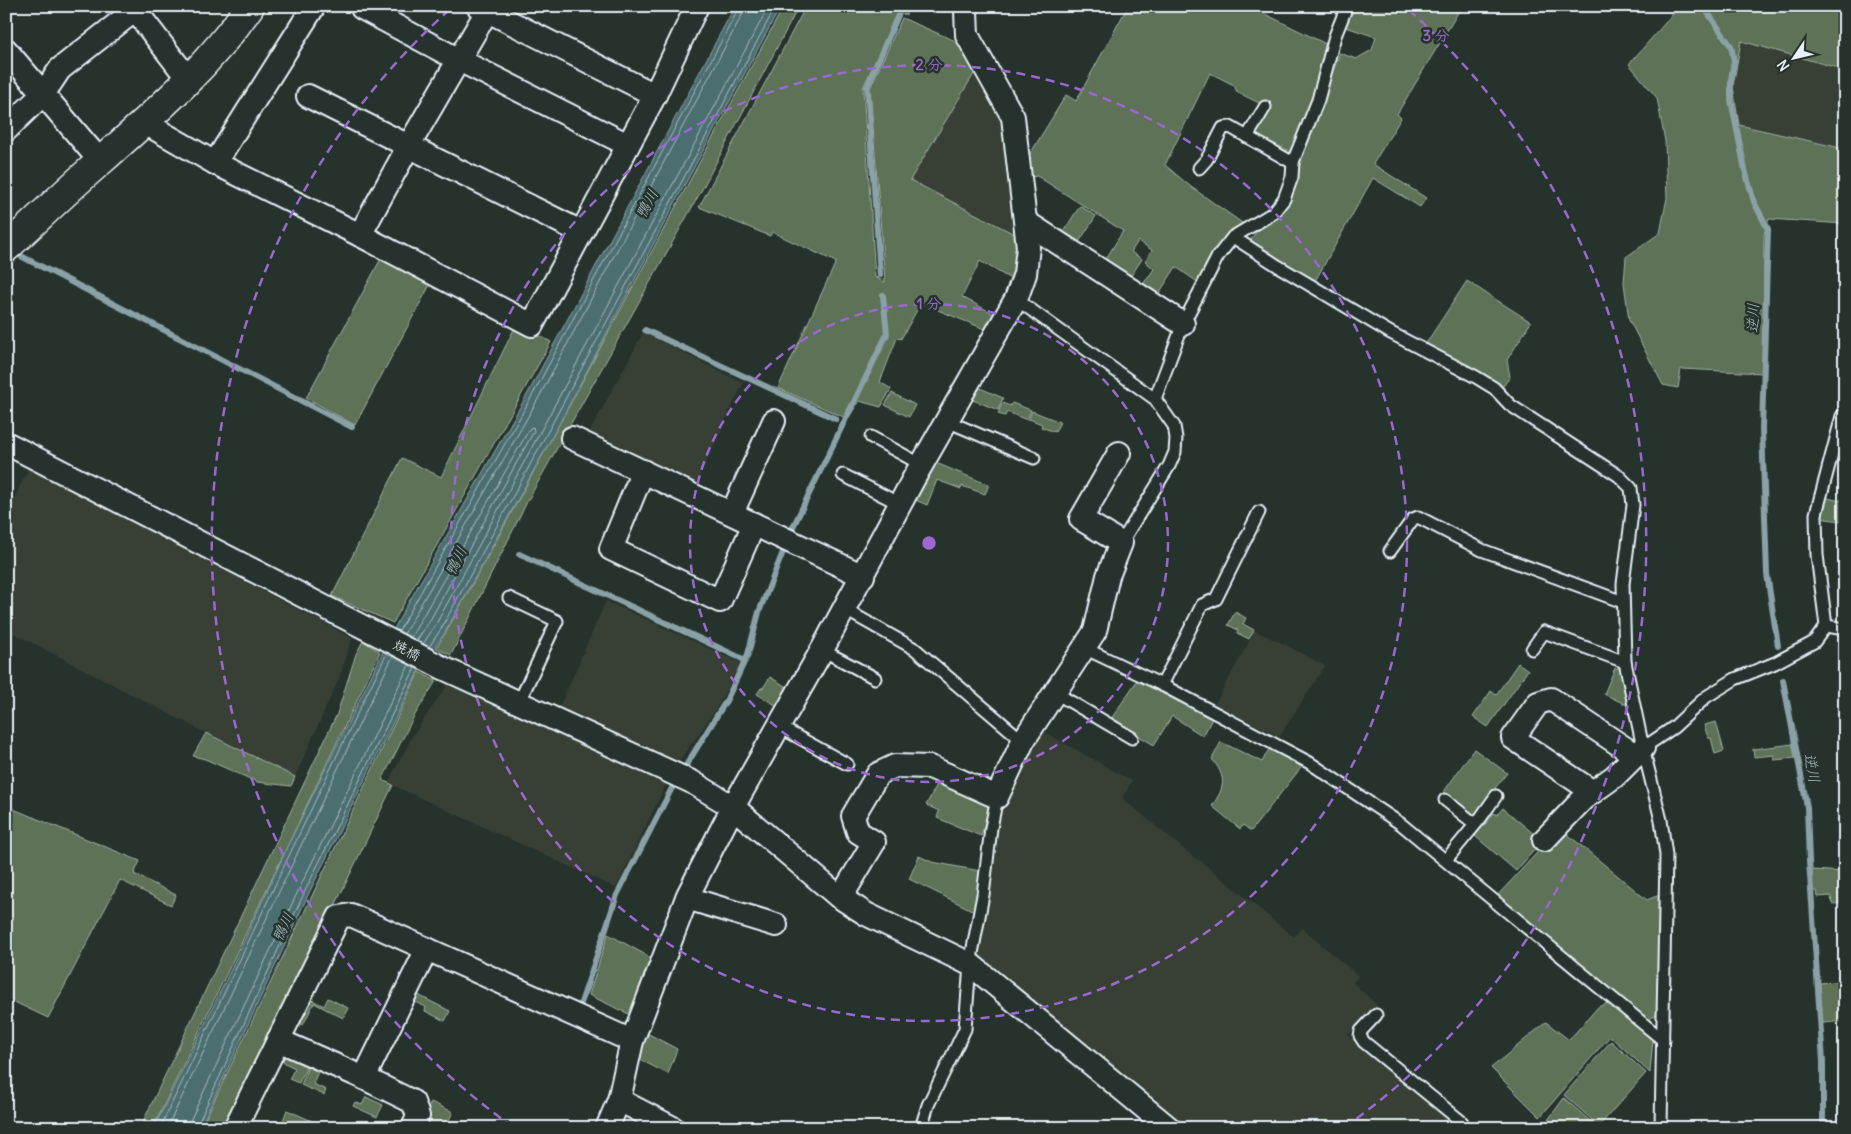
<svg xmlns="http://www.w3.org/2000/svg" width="1851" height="1134" viewBox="0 0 1851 1134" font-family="Delius,'Klee One',sans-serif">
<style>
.built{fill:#384036}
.green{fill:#5d7256;stroke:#a2b2a7}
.water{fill:#4b6e71;stroke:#8aa2a7}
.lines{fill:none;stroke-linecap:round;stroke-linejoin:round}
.shore{stroke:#a9bdc2;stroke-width:1}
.stream{stroke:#8aa2a7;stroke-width:6}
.lane-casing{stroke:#e8f1f8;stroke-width:15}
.street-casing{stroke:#e8f1f8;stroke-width:26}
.secondary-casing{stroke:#e8f1f8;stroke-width:31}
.lane{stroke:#26332d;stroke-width:11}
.street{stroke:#26332d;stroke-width:22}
.secondary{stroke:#26332d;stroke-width:28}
.ring{fill:none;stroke:#9c67d0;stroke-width:2.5;stroke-dasharray:9 6}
.labels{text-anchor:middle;stroke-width:5;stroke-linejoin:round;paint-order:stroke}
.street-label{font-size:14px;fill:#e8f1f8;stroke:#26332d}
.water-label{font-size:15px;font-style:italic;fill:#a9bdc2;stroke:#26332d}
.centre{fill:#9c67d0;stroke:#26332d;stroke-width:2.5}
.ring-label{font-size:15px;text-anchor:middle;font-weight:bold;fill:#9c67d0;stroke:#26332d;stroke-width:5;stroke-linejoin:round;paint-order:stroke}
</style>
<rect width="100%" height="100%" fill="#26332d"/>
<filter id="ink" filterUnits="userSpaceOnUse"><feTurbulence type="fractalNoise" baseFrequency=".02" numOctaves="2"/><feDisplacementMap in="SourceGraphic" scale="10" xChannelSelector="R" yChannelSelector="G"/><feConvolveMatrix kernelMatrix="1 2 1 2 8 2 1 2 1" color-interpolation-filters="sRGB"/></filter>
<g filter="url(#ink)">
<g class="built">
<polygon points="1740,41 1845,70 1845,149 1739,125 1733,86"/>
<polygon points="975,72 1006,119 1020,237 910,180"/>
<polygon points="643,333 743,383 695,486 587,437"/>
<polygon points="29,468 352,638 340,676 295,777 206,733 6,629 6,515"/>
<polygon points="606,601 740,663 715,711 679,761 559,708"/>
<polygon points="1255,631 1286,645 1325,666 1279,737 1215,704"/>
<polygon points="450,681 546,729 667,782 616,888 388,783 412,737"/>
<polygon points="1037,728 1132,781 1122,798 1197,860 1198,859 1294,937 1302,928 1358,976 1353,983 1378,1006 1348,1035 1457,1128 1184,1128 977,960 996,829 1006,797"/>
</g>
<g class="green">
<path d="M784 6H799L700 193 528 500 451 655 436 648 445 634C560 426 670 215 784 6Z"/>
<polygon points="806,6 908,6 906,15 897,12 863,88 875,277 885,282 870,88 902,18 958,42 975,72 910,180 1020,237 1014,281 980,261 962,297 996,315 987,330 918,302 917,310 901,339 897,338 880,382 891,389 881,407 859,401 848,419 778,388 836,262 772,232 770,236 699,207"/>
<polygon points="1128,6 1249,6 1328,45 1313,103 1291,152 1253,133 1267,107 1237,92 1234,85 1210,73 1165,165 1191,187 1245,225 1227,234 1199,283 1176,267 1156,298 1141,287 1154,269 1145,261 1152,250 1138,241 1131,252 1142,259 1129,279 1104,262 1123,231 1037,176 1031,177 1027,159 1066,95 1076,101"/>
<polygon points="1353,6 1462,6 1397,114 1401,118 1373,164 1426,198 1420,207 1373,178 1315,281 1250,241 1256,232 1281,216 1296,185 1299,167 1308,136 1340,53 1356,59 1372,50 1376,37 1346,27"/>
<polygon points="1680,6 1845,6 1845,70 1741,41 1733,86 1739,125 1845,149 1845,224 1769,219 1764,234 1763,373 1681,369 1678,388 1663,385 1629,320 1624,283 1626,257 1660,233 1667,198 1665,141 1657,98 1629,64"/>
<polygon points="1080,206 1096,216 1077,245 1061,235"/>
<polygon points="384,253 433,279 355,425 306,398"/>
<polygon points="1467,281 1531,322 1507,360 1510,377 1501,389 1425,345"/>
<polygon points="517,323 551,342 393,623 332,596 402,458 441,477"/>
<polygon points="978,387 1003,398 998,410 973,400"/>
<polygon points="892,393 915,405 909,417 885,405"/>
<polygon points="1002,403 1010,406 1012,403 1031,410 1027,420 1007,412 1005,416 998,414"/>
<polygon points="1032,411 1060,422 1055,432 1041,427 1042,424 1029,419"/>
<polygon points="936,463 989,485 985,494 962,486 961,489 937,480 927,505 913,499 918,488"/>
<polygon points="1823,497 1841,501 1841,498 1845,498 1845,517 1842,517 1841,521 1819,518"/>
<polygon points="1235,612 1246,618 1243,624 1254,630 1249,639 1237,633 1238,630 1228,625"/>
<polygon points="363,641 380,652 153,1128 140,1128 337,714 356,654"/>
<polygon points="1518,663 1528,670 1488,727 1473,717 1491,691 1496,695"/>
<polygon points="1615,668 1620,669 1627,705 1604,694"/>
<polygon points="419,672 436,681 413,718 382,780 393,785 228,1128 201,1128"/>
<polygon points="770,677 790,689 779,707 757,694 761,688 763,688"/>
<polygon points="1138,679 1213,717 1203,736 1172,716 1154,745 1111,719"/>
<polygon points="1716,722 1724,751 1715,754 1711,738 1708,738 1704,725"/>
<polygon points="206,733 295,777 291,786 257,782 205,759 193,756"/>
<path d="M1221 742 1262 762 1270 747 1303 765 1251 831 1243 825 1240 829 1212 806C1225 787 1227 778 1212 759Z"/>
<polygon points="1793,744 1795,758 1774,760 1774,755 1754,757 1753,749"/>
<polygon points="1474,749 1507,773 1473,816 1443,793"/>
<polygon points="940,779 986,800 989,808 981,836 937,818 939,811 926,805"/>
<polygon points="6,806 140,861 134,874 176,895 171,905 120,880 48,1018 6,998"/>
<polygon points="1503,808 1542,841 1516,871 1475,836 1494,813 1497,815"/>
<polygon points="1560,828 1647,900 1659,895 1658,1014 1646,1021 1497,896"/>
<polygon points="919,856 932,862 980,871 976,912 909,879"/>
<polygon points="1811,870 1845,872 1845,903 1832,904 1831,896 1818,897 1817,891 1813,891"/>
<polygon points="608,934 655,960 635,1017 589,995"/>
<polygon points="1845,981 1845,1021 1823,1023 1820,983"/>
<polygon points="416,994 450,1011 445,1021 425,1011 426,1007 413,1001"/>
<polygon points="328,998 348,1008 343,1018 314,1003 303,1025 301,1024 301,1020 310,999 324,1006"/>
<polygon points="1608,1003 1653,1039 1650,1073 1610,1036 1540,1117 1491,1068 1546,1022 1569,1040 1598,1007"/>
<polygon points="645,1032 677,1049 668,1074 637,1058"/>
<polygon points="1611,1041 1646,1073 1599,1126 1564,1095"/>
<polygon points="289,1055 308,1064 299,1083 289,1079 295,1068 283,1062 285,1056"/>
<polygon points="309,1064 319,1069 313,1084 326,1090 324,1095 301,1085"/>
<polygon points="366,1097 383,1105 377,1117 353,1106 355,1102 362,1105"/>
<polygon points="1564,1098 1597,1127 1596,1128 1542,1128"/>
<polygon points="431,1102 453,1112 445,1128 420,1128"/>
<polygon points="287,1110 312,1121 309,1128 291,1128 282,1123"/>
</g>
<polygon class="water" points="735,6 781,6 676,201 557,428 445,632 418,672 310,891 200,1128 154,1128 225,982 293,835 398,621 528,393"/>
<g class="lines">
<g class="shore">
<polyline points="399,631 532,396 738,10 739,6"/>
<polyline points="404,634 538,399 743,13 745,6"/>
<polyline points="411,637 530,428 533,427 534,431 429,622 417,640"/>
<path d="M423 644 435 626C548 420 657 212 769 6"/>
<path d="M429 647 441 629C554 422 664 214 776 6"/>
<path d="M160 1128C236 970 309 810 387 653"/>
<path d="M167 1128C243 971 315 812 393 656"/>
<polyline points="189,1128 190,1121 300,887 409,665"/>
<polyline points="196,1128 306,889 415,668"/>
</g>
<g class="stream">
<polyline points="1703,6 1731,46 1734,61 1731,80 1731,100 1745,170 1754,202 1768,229 1762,429 1767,574 1778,646"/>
<polyline points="17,254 352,427"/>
<polyline points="880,275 867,87 899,13"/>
<polyline points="645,330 836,419"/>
<polyline points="519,554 745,660"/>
<polyline points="1783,680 1807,807 1809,861 1823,1061 1823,1128"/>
<polyline points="581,1003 617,895 672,788 726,701 748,654 759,612 793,527 887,334 883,295"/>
</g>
<defs>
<g id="lane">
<polyline points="1247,137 1265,107"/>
<polyline points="1199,168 1207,159 1223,128 1230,127 1293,163"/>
<polyline points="1233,237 1278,266 1389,332 1476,377 1494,388 1510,405 1619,476 1631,488 1633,505 1623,584 1625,662 1643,748 1661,820 1666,855 1661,1128"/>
<polyline points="1016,299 1155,399 1174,426 1176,438 1175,452 1169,466 1121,543"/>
<polyline points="1155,399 1183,324 1218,256 1233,237 1273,213 1284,199 1292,177 1293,162 1318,100 1335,36 1347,6"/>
<polyline points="1845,417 1842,416 1816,514 1817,555 1826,626 1845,629"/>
<polyline points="947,421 1034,458"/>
<polyline points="871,437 922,465"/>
<polyline points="843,475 900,504"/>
<polyline points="1390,551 1413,519 1418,517 1482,550 1623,602"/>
<polyline points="509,598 557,621 519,702"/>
<polyline points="844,609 915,649 1023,741"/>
<polyline points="1084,648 1162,685 1310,763 1401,824 1663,1040"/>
<polyline points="1532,649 1544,632 1625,662"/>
<polyline points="822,650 875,678"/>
<polyline points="1162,685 1202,605 1216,599 1259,512"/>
<polyline points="1054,692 1132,738"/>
<polyline points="778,726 847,764"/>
<polyline points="1643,748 1674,727 1706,697 1735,679 1775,663 1814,642 1826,626"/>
<polyline points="1445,800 1475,824"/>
<polyline points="1446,860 1479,820 1496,796"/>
<polyline points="1376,1015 1361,1031 1360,1036 1364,1042 1462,1122 1462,1128"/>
<polyline points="921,1128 928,1105 965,1029 970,964 983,895 991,828 997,797"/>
</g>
<g id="street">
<polyline points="132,6 189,80"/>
<polyline points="478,6 655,95"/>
<polyline points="362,8 459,60 628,145"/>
<polyline points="6,50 100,161"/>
<polyline points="308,96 581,232"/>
<polyline points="145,123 215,163 360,235 532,325 655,95 697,6"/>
<polyline points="6,130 44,93 60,69 135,10"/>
<polyline points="215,163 314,6"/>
<polyline points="1026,222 1183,324"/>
<polyline points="360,235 408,147 490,6"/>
<polyline points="572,438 863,576"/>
<polyline points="6,443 443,668 692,782 733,807 838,896 866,914 970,964 1169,1128"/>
<polyline points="643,471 611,549 720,601 754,524"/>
<polyline points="732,513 774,421"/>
<polyline points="1593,792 1513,738 1538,703 1551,699 1635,755"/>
<polyline points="1544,840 1583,799 1615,776 1643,748"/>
<polyline points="838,896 846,889 874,842 858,832 853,816 878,774 895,766 930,767 997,797 1023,741 1095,631 1108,576 1121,543 1081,519 1119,453"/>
<polyline points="687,898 776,925"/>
<polyline points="278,1040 364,1078 413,1102 418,1116 413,1128"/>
<polyline points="364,1078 427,949"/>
<polyline points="619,1100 673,1128"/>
<polyline points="235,1128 339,917 351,915 632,1041"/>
<polyline points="607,1128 619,1100 632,1041 688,895 733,807 822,650 914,478 1016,299 1025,274 1028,247 1013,117 967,35 966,11 968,6"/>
</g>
<path id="secondary" d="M6 248C38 219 69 188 102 160 156 112 209 66 250 6"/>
</defs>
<use href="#lane" class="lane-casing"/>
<use href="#street" class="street-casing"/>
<use href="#secondary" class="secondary-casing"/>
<use href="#lane" class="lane"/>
<use href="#street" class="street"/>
<use href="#secondary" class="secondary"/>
</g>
</g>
<g class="ring">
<circle cx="929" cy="543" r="239"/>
<circle cx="929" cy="543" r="478"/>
<path d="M513 1127A717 717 0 0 1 449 10M1409 10A717 717 0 0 1 1345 1127"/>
</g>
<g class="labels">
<g class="street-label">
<text transform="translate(407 650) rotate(28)" y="5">焼橋</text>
</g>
<g class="water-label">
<text transform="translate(647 204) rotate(-62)" y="5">鴨川</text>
<text transform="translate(1753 318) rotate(-88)" y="5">逆川</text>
<text transform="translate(456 561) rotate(-63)" y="5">鴨川</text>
<text transform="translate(1812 768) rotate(79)" y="5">逆川</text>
<text transform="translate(283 927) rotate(-64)" y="5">鴨川</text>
</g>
</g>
<circle cx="929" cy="543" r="8" class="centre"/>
<g class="ring-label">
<text x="1436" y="41">3 分</text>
<text x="929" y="70">2 分</text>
<text x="929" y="309">1 分</text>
</g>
<rect width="1851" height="1134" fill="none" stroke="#26332d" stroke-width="25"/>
<rect x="12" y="12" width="1826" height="1109" fill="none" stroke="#e8f1f8" stroke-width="2" filter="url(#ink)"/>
<g transform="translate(1794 58) rotate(235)" stroke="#26332d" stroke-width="4" paint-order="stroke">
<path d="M0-4L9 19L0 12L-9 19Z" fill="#e8f1f8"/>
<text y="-8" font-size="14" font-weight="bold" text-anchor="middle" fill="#e8f1f8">N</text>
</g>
</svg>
